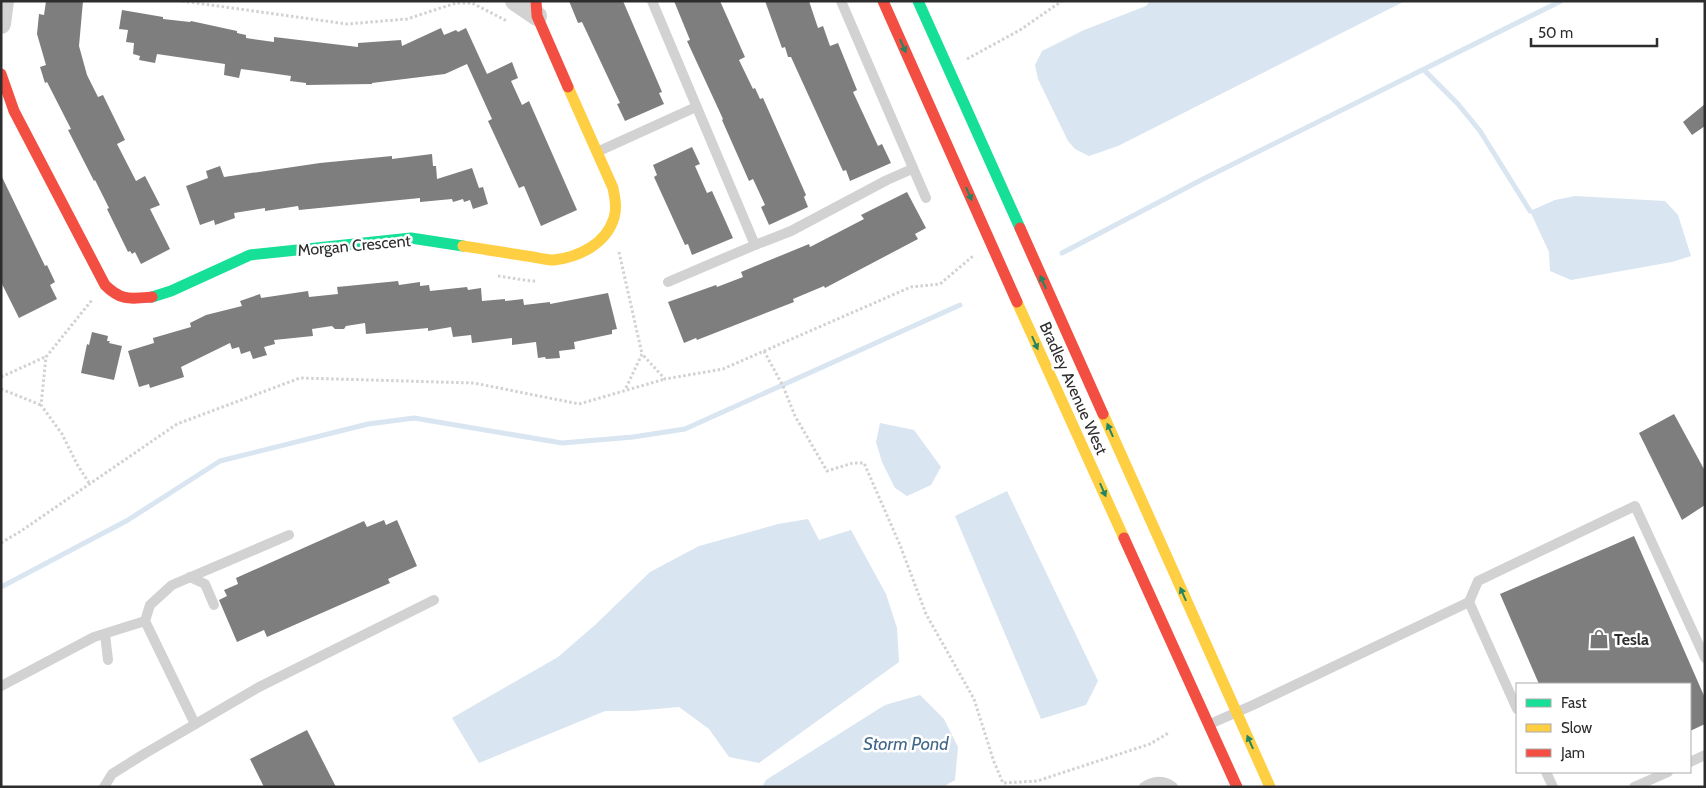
<svg xmlns="http://www.w3.org/2000/svg" width="1706" height="788" viewBox="0 0 1706 788" font-family="Cabin,sans-serif">
<style>
.water{fill:#d9e5f0}
.lines{fill:none;stroke-linecap:round;stroke-linejoin:round}
.stream{stroke:#d9e5f0;stroke-width:5}
.building{fill:#7e7e7e}
.path{stroke:#d2d2d2;stroke-width:3;stroke-dasharray:2.5 2.5;stroke-linecap:butt}
.lane{stroke:#d2d2d2;stroke-width:10}
.street{stroke:#d2d2d2;stroke-width:20}
.fast{stroke:#16e098;stroke-width:11}
.slow{stroke:#ffcf43;stroke-width:11}
.jam{stroke:#f24e42;stroke-width:11}
.oneway{fill:#228662}
.labels{text-anchor:middle;stroke-width:5;stroke-linejoin:round;paint-order:stroke}
.street-label{font-size:16px;fill:#2d2d2d;stroke:#fff}
.poi-label{font-size:16px;font-weight:bold;fill:#2d2d2d;stroke:#fff;text-anchor:start}
.water-label{font-size:18px;font-style:italic;fill:#416789;stroke:#fff}
</style>
<rect width="100%" height="100%" fill="#fff"/>
<g class="water">
<polygon points="1150,1 1405,1 1118,146 1089,156 1075,149 1068,141 1038,79 1035,65 1042,51 1084,30 1146,6"/>
<polygon points="1575,196 1665,201 1678,215 1691,256 1672,262 1571,280 1550,271 1549,252 1530,211 1555,200"/>
<polygon points="880,423 914,430 941,467 931,485 907,496 895,488 882,462 876,442"/>
<polygon points="1007,491 1098,681 1086,705 1041,719 955,516"/>
<polygon points="808,519 819,540 851,530 886,594 897,628 899,662 759,763 729,757 709,729 679,707 634,711 605,711 479,763 452,718 558,657 595,625 650,572 699,546 778,524"/>
<polygon points="920,695 944,719 958,747 955,780 943,787 762,787 766,780 885,705"/>
</g>
<g class="lines">
<g class="stream">
<polyline points="1424,70 1458,104 1480,131 1530,211"/>
<polyline points="1062,253 1203,179 1561,1"/>
<polyline points="1,587 128,520 220,461 368,424 414,418 562,443 633,437 685,429 960,305"/>
</g>
</g>
<g class="building">
<polygon points="46,1 83,1 79,46 87,75 98,97 103,95 125,140 117,144 136,181 145,176 160,205 150,209 170,249 141,264 135,252 132,254 130,251 128,252 107,209 109,208 95,180 94,181 68,130 71,129 47,82 45,83 40,67 46,65 37,34 39,14 44,15"/>
<polygon points="569,1 623,1 662,92 659,93 664,104 625,121 617,104 620,103 582,22 578,23"/>
<polygon points="674,1 720,1 745,57 739,60 753,89 755,88 760,99 763,98 806,195 804,197 808,207 769,225 761,207 765,205 753,179 749,181 722,120 723,119 687,41 690,40"/>
<polygon points="765,1 809,1 818,28 823,26 830,46 838,43 857,90 853,92 878,146 882,144 891,163 850,181 846,170 843,171 791,57 788,57 785,47 782,48"/>
<polygon points="122,10 163,17 163,19 190,22 191,21 237,31 237,33 246,35 246,38 274,42 274,37 358,47 358,43 401,40 402,46 441,28 444,35 456,30 458,32 466,28 487,74 512,62 518,78 511,81 522,105 529,101 577,210 541,226 524,186 519,188 488,121 492,119 467,64 445,74 372,83 372,84 306,85 306,83 290,81 291,76 241,69 239,78 224,75 225,64 157,54 155,63 139,60 140,56 133,54 134,43 126,42 128,30 119,29"/>
<polygon points="1705,104 1705,126 1692,135 1683,122"/>
<polygon points="692,147 700,164 695,166 707,193 712,191 733,238 692,255 688,244 685,245 654,177 657,175 653,165"/>
<polygon points="432,154 433,166 436,166 437,179 472,168 479,188 483,187 488,204 473,209 470,200 464,202 463,199 453,202 452,199 420,202 420,198 299,210 298,206 265,211 265,208 234,213 235,218 215,225 214,220 200,225 186,186 208,178 206,171 220,166 224,177 320,163 392,156 392,159"/>
<polygon points="1,175 45,266 47,265 55,282 50,285 57,299 19,318 1,282"/>
<polygon points="907,192 926,228 915,234 918,239 825,288 824,286 793,299 794,302 697,340 696,338 684,343 668,302 716,285 717,287 743,277 741,272 809,244 810,247 864,219 861,215"/>
<polygon points="398,281 399,285 420,282 420,286 429,285 430,291 467,287 468,290 481,288 482,301 505,299 505,301 523,299 524,305 550,302 550,304 608,293 617,329 612,330 612,334 574,342 575,349 559,351 560,358 546,359 545,357 538,358 536,342 512,345 512,338 472,343 471,335 453,337 451,327 428,331 428,328 366,334 365,323 346,326 344,329 335,329 332,326 312,329 313,336 274,340 275,344 264,347 267,355 253,359 250,351 241,354 239,347 232,349 230,343 181,367 184,377 150,388 149,384 139,387 128,351 154,343 153,338 191,327 190,323 206,315 242,306 240,301 260,294 261,298 308,291 309,297 338,294 337,287"/>
<polygon points="92,332 108,336 107,341 110,341 109,343 122,346 114,380 81,373 87,344 89,345"/>
<polygon points="1674,414 1705,471 1705,505 1682,520 1639,433"/>
<polygon points="384,520 386,525 397,520 417,566 388,579 390,583 267,637 264,630 237,642 219,600 227,596 224,590 238,584 236,578 364,521 367,527"/>
<polygon points="1634,536 1705,698 1705,724 1690,731 1690,684 1539,684 1500,594"/>
<polygon points="307,730 336,787 264,787 250,759"/>
</g>
<g class="lines">
<g class="path">
<polyline points="182,1 347,24 407,19 456,3 472,3 507,21"/>
<polyline points="967,59 1020,30 1062,1"/>
<polyline points="619,252 642,354"/>
<polyline points="498,276 531,281 537,281"/>
<polyline points="764,351 783,386 795,416 827,471 853,463 864,463 900,545 926,614 974,699 994,762 1003,783 1037,781 1150,744 1170,732"/>
<polyline points="1,377 45,357"/>
<polyline points="626,388 642,354 665,379 723,369 911,287 940,284 973,256"/>
<polyline points="1,389 41,405"/>
<polyline points="89,483 77,464 62,434 41,405 46,357 92,300"/>
<polyline points="1,543 21,531 177,424 300,378 474,383 579,404 665,379"/>
</g>
<g class="lane">
<polyline points="652,1 755,245"/>
<polyline points="841,1 926,198"/>
<polyline points="597,152 696,107"/>
<polyline points="668,282 755,245 791,231 887,180 912,169"/>
<polyline points="190,577 205,584 214,605"/>
<polyline points="1469,602 1478,581 1635,506 1705,658"/>
<polyline points="105,634 108,660"/>
<polyline points="1,686 94,637 145,621"/>
<polyline points="195,724 145,621 150,605 172,585 289,535"/>
<polyline points="1210,724 1253,705 1469,602 1517,709"/>
<polyline points="1690,762 1705,755"/>
<polyline points="1546,772 1553,787"/>
<polyline points="104,787 112,774 144,754 259,687 434,600"/>
<path d="M1144 787C1153 781 1164 779 1173 787"/>
<polyline points="1634,787 1668,772"/>
</g>
<g class="street">
<polyline points="515,1 537,16"/>
<polyline points="1,24 4,1"/>
</g>
<g class="fast">
<polyline points="918,1 1020,228"/>
<polyline points="152,297 171,291 250,255 411,238 463,246"/>
</g>
<g class="slow">
<path d="M463 246C484 249 506 253 527 256 536 257 545 260 554 260 579 257 606 244 614 218 617 208 615 198 613 188L568 87"/>
<polyline points="1017,302 1124,538"/>
<polyline points="1103,414 1270,787"/>
</g>
<g class="jam">
<polyline points="536,1 537,16 568,87"/>
<polyline points="883,1 1017,302"/>
<path d="M1 74 14 111 105 285C121 301 130 299 152 297"/>
<polyline points="1020,228 1103,414"/>
<polyline points="1124,538 1237,787"/>
</g>
</g>
<defs><path id="oneway-solid" d="M-6-.8H1V-3.2L6.5 0L1 3.2V.8H-6Z" transform="scale(1.25)"/></defs>
<g class="oneway">
<use href="#oneway-solid" transform="translate(903 46) rotate(66)"/>
<use href="#oneway-solid" transform="translate(969 194) rotate(66)"/>
<use href="#oneway-solid" transform="translate(1043 282) rotate(-114)"/>
<use href="#oneway-solid" transform="translate(1035 343) rotate(66)"/>
<use href="#oneway-solid" transform="translate(1110 430) rotate(-114)"/>
<use href="#oneway-solid" transform="translate(1103 490) rotate(66)"/>
<use href="#oneway-solid" transform="translate(1183 594) rotate(-114)"/>
<use href="#oneway-solid" transform="translate(1250 742) rotate(-114)"/>
</g>
<defs>
<symbol id="shop-bare" viewBox="-9 -9 18 18"><path d="M-5-2.5h2.3a2.7 3.5 0 0 1 5.4 0H5L5.5 6h-11ZM-1.5-2.5h3a1.5 2.3 0 0 0-3 0Z" fill="#767676" stroke="#fff" stroke-width="2.5" paint-order="stroke"/></symbol>
</defs>
<g fill-rule="evenodd">
<use href="#shop-bare" x="1585" y="625" width="28" height="28"/>
</g>
<g class="labels">
<g class="street-label">
<text transform="translate(354 245) rotate(-5)" y="6">Morgan Crescent</text>
<text transform="translate(1074 388) rotate(66)" y="6">Bradley Avenue West</text>
</g>
<g class="poi-label">
<text x="1614" y="645">Tesla</text>
</g>
<g class="water-label">
<text x="906" y="750">Storm Pond</text>
</g>
</g>
<rect width="1706" height="788" fill="none" stroke="#2d2d2d" stroke-width="5"/>
<rect x="1516" y="683" width="175" height="90" fill="#ffffff" stroke="#ababab"/>
<rect x="1526" y="699" width="25" height="8" fill="#16e098" stroke="#ababab"/>
<text x="1561" y="708" font-size="15" fill="#2d2d2d">Fast</text>
<rect x="1526" y="724" width="25" height="8" fill="#ffcf43" stroke="#ababab"/>
<text x="1561" y="733" font-size="15" fill="#2d2d2d">Slow</text>
<rect x="1526" y="749" width="25" height="8" fill="#f24e42" stroke="#ababab"/>
<text x="1561" y="758" font-size="15" fill="#2d2d2d">Jam</text>
<path d="M1531 38v8h126v-8" fill="none" stroke="#2d2d2d" stroke-width="2.5"/>
<text x="1538" y="38" font-size="15" fill="#2d2d2d" stroke="#ffffff" stroke-width="4" paint-order="stroke">50 m</text>
</svg>
